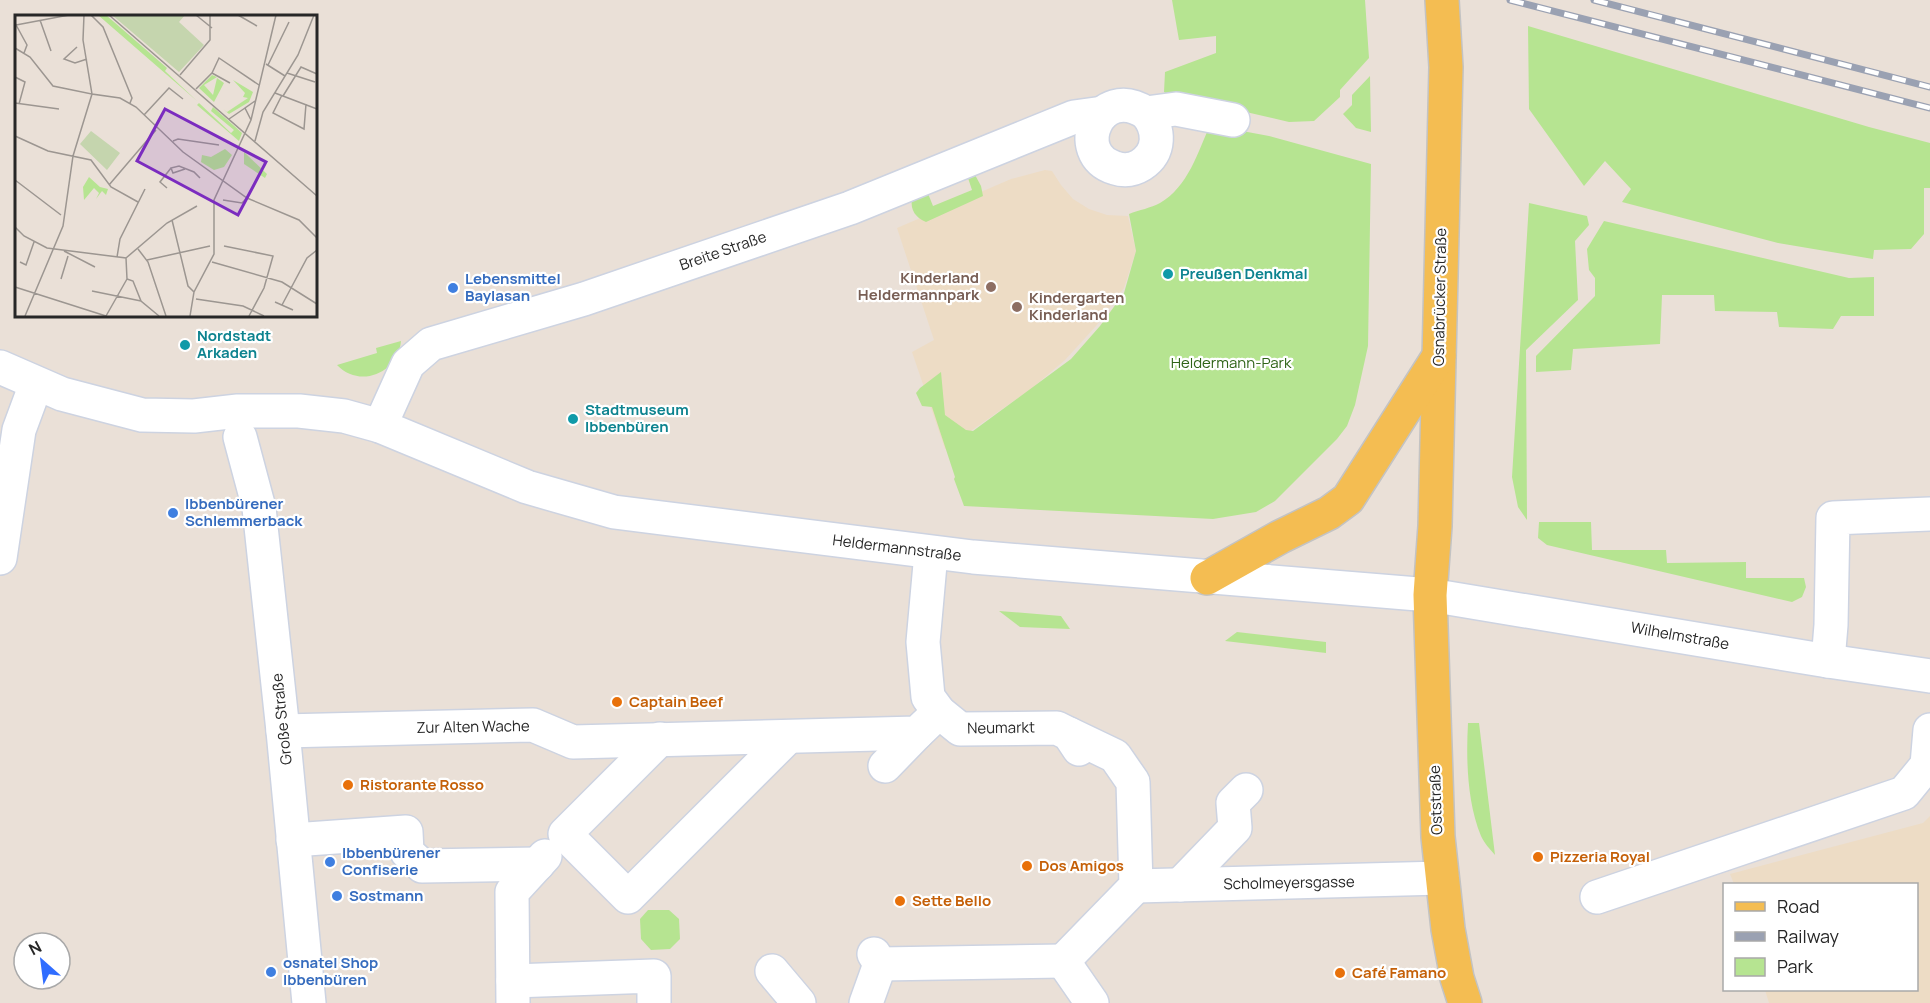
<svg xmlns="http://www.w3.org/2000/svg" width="1930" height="1003" viewBox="0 0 1930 1003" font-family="Manrope,sans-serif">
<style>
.education{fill:#eddcc5}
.green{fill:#b6e491}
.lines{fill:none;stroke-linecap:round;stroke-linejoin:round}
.minor-casing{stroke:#cdd3e1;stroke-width:36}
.major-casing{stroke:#c3c3c3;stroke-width:36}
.minor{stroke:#fff;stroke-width:33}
.major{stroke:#f4bd52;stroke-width:33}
.rail-casing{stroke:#9aa1b2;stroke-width:7}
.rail{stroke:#fff;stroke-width:4.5;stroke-dasharray:14;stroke-linecap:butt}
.culture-dot{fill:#0f9aa8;stroke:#fff;stroke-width:2}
.education-dot{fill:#8d6e63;stroke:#fff;stroke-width:2}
.shop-dot{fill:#3f7fe0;stroke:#fff;stroke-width:2}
.food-dot{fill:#e8710a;stroke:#fff;stroke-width:2}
.labels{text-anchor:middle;stroke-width:4.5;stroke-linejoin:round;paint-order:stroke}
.street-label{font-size:15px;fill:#272727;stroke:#fff}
.culture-label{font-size:15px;font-weight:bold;fill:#0d838f;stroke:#fff;text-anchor:start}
.education-label{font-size:15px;font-weight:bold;fill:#785e54;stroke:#fff;text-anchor:end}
.shop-label{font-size:15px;font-weight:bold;fill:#366cbe;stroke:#fff;text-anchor:start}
.park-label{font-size:15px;fill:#2f6417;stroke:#fff}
.food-label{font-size:15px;font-weight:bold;fill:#c56008;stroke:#fff;text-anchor:start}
.inset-road{fill:none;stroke:#9c9691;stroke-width:1.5}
.view{fill:#7b2cbf;fill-opacity:0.15;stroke:#7b2cbf;stroke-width:3}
.inset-edge{fill:none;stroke:#272727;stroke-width:3}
</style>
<rect width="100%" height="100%" fill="#eae0d7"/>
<g class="education">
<polygon points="1045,170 1052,171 1061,185 1073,199 1089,209 1107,215 1128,216 1136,251 1124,288 1096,326 1065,360 1031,389 945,449 912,352 934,340 897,228 1011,179"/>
<polygon points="1930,816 1930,1003 1769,1003 1765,990 1916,990 1916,884 1734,884 1730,874 1923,823"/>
</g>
<g class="green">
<polygon points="1172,0 1365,0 1369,58 1340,90 1340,97 1314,121 1289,122 1233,109 1177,100 1164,92 1165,72 1216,53 1216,36 1179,40"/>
<polygon points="1528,26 1869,127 1930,143 1930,188 1924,188 1924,234 1911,249 1874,250 1873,259 1778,243 1622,202 1631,189 1605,161 1584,186 1529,109"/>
<polygon points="1370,76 1371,132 1356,128 1343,114 1352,105 1352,95"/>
<path d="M1210 125 1269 136 1371 164 1368 346 1355 405 1347 426 1337 439 1275 501 1256 512 1213 519 964 506 954 479 955 477 932 407 922 406 916 393 920 388 941 372 945 415 966 430 973 431 1071 359 1100 326 1124 293 1136 251 1129 214C1139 210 1151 208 1160 203 1188 187 1198 152 1210 125Z"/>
<path d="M974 173 981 186 983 196 926 222C916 218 910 210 912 199L927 191 933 206 972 190 967 175Z"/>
<polygon points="1529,203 1587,216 1589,225 1575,241 1578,300 1526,350 1527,520 1518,507 1512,477"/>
<polygon points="1604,221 1849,278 1874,277 1874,316 1841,316 1833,329 1779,327 1777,312 1715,311 1714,295 1662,295 1660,344 1573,349 1571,370 1536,372 1536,356 1595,296 1595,278 1589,270 1587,249"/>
<path d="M401 341C398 373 360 389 337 365L377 353 376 348Z"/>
<polygon points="1539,522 1591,522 1592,550 1666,550 1667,563 1746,562 1746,578 1804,578 1806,587 1802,597 1792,602 1547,545 1538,538"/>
<polygon points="999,611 1061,616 1070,629 1020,627"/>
<polygon points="1237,632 1326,642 1326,653 1225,641"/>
<path d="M1468 723H1479L1495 855C1490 849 1484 843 1481 836 1467 802 1466 759 1468 723Z"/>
<polygon points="648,910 669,910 679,919 680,939 670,949 651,950 641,939 640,919"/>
</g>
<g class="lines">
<defs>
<g id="minor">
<path d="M1146 113C1160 129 1161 152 1141 165 1133 170 1124 171 1115 168 1069 154 1099 82 1146 113L1176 109 1233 120"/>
<polyline points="0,367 62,394 142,415 194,416 238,411 299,411 344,416 380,426 527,487 614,512 973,557 1430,595 1828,661 1930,676"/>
<polyline points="380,426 408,364 431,344 584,299 850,208 1074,117 1103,113"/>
<polyline points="240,437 259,508 283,731 309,1003"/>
<polyline points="931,553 923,642 928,697 939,712 960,729 1057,728 1069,734 1079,749"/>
<polyline points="0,558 19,430 36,384"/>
<polyline points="1828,661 1831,625 1833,518 1930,514"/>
<polyline points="283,731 533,725 573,742 917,733 939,712"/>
<polyline points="660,739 565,834 628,897 787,738"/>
<polyline points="885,766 917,733"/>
<polyline points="293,840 406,832 407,852 422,866 538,864"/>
<polyline points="1180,885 1235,828 1233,803 1246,790"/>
<polyline points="1136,886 1442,878"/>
<polyline points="1597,897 1904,793 1927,765 1930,730"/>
<polyline points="1063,961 1136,886 1133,782 1115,756 1069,734"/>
<polyline points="1063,961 1092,1003"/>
<polyline points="880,964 1063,961"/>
<polyline points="772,971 799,1003"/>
<polyline points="513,981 654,976 654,1003"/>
<polyline points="513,1003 512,892 545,856"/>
<polyline points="866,1003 880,964 874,954"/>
</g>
<g id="major">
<polyline points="1442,0 1446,67 1435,526 1430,595 1438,837 1448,929 1457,978 1465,1003"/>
<polyline points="1207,578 1280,537 1329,513 1348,499 1439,356"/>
</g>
</defs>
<use href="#minor" class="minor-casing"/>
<use href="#major" class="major-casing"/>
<use href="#minor" class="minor"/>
<use href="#major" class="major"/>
<defs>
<g id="rail">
<polyline points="1510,0 1930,108"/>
<polyline points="1594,0 1930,87"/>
</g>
</defs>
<use href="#rail" class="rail-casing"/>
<use href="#rail" class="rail"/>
</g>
<g class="culture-dot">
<circle cx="1168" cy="274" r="6"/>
<circle cx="185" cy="345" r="6"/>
<circle cx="573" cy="419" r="6"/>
</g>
<g class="education-dot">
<circle cx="991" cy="287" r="6"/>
<circle cx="1017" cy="307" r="6"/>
</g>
<g class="shop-dot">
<circle cx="453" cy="288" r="6"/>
<circle cx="173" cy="513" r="6"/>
<circle cx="330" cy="862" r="6"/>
<circle cx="337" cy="896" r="6"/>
<circle cx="271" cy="972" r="6"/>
</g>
<g class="food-dot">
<circle cx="617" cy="702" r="6"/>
<circle cx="348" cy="785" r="6"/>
<circle cx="1538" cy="857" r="6"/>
<circle cx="1027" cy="866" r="6"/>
<circle cx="900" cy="901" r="6"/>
<circle cx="1340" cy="973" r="6"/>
</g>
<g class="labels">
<g class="street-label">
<text transform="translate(723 251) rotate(-19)" y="5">Breite Straße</text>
<text transform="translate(1440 297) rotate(-89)" y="5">Osnabrücker Straße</text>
<text transform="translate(897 548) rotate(7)" y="5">Heldermannstraße</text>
<text transform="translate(1680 636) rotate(10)" y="5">Wilhelmstraße</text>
<text transform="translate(282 719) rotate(-96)" y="5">Große Straße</text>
<text transform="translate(473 727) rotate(-1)" y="5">Zur Alten Wache</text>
<text transform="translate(1001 728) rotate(-1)" y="5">Neumarkt</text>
<text transform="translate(1436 800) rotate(-92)" y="5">Oststraße</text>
<text transform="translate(1289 883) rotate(-1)" y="5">Scholmeyersgasse</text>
</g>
<g class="culture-label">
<text x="1180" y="279">Preußen Denkmal</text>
<text x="197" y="341">Nordstadt<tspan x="197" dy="17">Arkaden</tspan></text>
<text x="585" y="415">Stadtmuseum<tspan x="585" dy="17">Ibbenbüren</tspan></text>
</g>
<g class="education-label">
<text x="979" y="283">Kinderland<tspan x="979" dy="17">Heldermannpark</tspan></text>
<text x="1029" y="303" text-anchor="start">Kindergarten<tspan x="1029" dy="17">Kinderland</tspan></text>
</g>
<g class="shop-label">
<text x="465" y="284">Lebensmittel<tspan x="465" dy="17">Baylasan</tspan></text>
<text x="185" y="509">Ibbenbürener<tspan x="185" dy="17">Schlemmerback</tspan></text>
<text x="342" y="858">Ibbenbürener<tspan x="342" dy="17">Confiserie</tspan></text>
<text x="349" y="901">Sostmann</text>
<text x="283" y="968">osnatel Shop<tspan x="283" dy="17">Ibbenbüren</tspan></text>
</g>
<g class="park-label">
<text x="1231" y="368">Heldermann-Park</text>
</g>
<g class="food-label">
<text x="629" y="707">Captain Beef</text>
<text x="360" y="790">Ristorante Rosso</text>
<text x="1550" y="862">Pizzeria Royal</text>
<text x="1039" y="871">Dos Amigos</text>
<text x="912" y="906">Sette Bello</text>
<text x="1352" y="978">Café Famano</text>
</g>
</g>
<g transform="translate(15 15)">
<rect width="302" height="302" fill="#eae0d7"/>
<path d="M83 0H91L152 53 150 56 182 86ZM197 60 202 62 189 70 198 80 202 63 209 68 199 87 184 73ZM218 65 238 77 234 87 214 99 208 94 212 97 233 83 228 82 230 78ZM184 88 216 118 219 115 196 96 198 92 227 118 224 126 182 90ZM210 134 217 140 209 152 199 155 186 147 187 140 196 142ZM229 137 252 159 250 163 229 149ZM74 162 85 172 93 174 91 180 87 176 81 184 84 178 79 173 69 185 68 172Z" fill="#b6e491"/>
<path d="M97 0H170L164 7 189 30 164 57ZM76 116 105 138 92 155 65 129Z" fill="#c5d5ae"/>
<path class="inset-road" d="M69 0 68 25 77 79 105 83 121 92 168 137 232 183 284 205 302 223M76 0 88 12 117 83 115 88M94 0 302 181M181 0 197 13M223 0 242 11M25 5 36 36M0 8 12 30 9 38M1 10 54 0M62 32 49 44 60 48 72 44M0 33 15 42 38 71 77 79 58 141 48 211 10 301M251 49 270 61M253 50 274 7M197 58 204 43 244 70M272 58 300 67M165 60 195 25V0M0 62 10 67 4 89M181 74 197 58 215 68M260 78 302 94M267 80 258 98 289 114 291 89M268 81 286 52 302 59M0 88 44 94M129 100 154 73 168 84M214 104 230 93M236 105 230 93 240 86M0 121 33 136 76 145 96 172 123 187M158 126 163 124 204 130M240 126 248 97 283 40 299 0M170 154 158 158 156 153 164 151 179 157 185 163M0 165 46 200M94 170 141 115M152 173 145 167 156 153M208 185 227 188 232 183M157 205 173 271 179 277M0 212 9 221 32 233 111 243 112 264M209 231 258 241 249 273 234 301M123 234 133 247 151 301M49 236 80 252M102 242 105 224 130 174M111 243 152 208 182 191M132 245 195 231M5 247 11 250 19 227M197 247 267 267 302 289M46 264 53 241M112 264 118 266 126 286 144 301M0 272 91 301M77 276 126 286M181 284 228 291 249 301M260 287 278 295M267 290 292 243 302 235M91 301 112 264M175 301 179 277 199 239V185L236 105 261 0"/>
<path class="view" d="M150 94 251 147 223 200 122 146Z"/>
<rect width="302" height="302" class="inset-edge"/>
</g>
<rect x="1723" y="883" width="195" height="108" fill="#ffffff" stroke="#a9a9a9" stroke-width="1.5"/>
<rect x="1735" y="902" width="30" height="9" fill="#f4bd52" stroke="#a9a9a9" stroke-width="1.5"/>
<text x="1777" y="913" font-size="18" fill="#272727">Road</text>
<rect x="1735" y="932" width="30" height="9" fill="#9aa1b2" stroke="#a9a9a9" stroke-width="1.5"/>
<text x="1777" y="943" font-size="18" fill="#272727">Railway</text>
<rect x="1735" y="958" width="30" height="18" fill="#b6e491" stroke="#a9a9a9" stroke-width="1.5"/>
<text x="1777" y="973" font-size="18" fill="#272727">Park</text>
<g transform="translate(42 961) rotate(332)"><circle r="28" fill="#ffffff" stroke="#a9a9a9" stroke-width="1.5"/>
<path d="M0-4.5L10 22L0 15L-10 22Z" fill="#306dff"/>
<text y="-9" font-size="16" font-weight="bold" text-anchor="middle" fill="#272727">N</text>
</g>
</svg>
